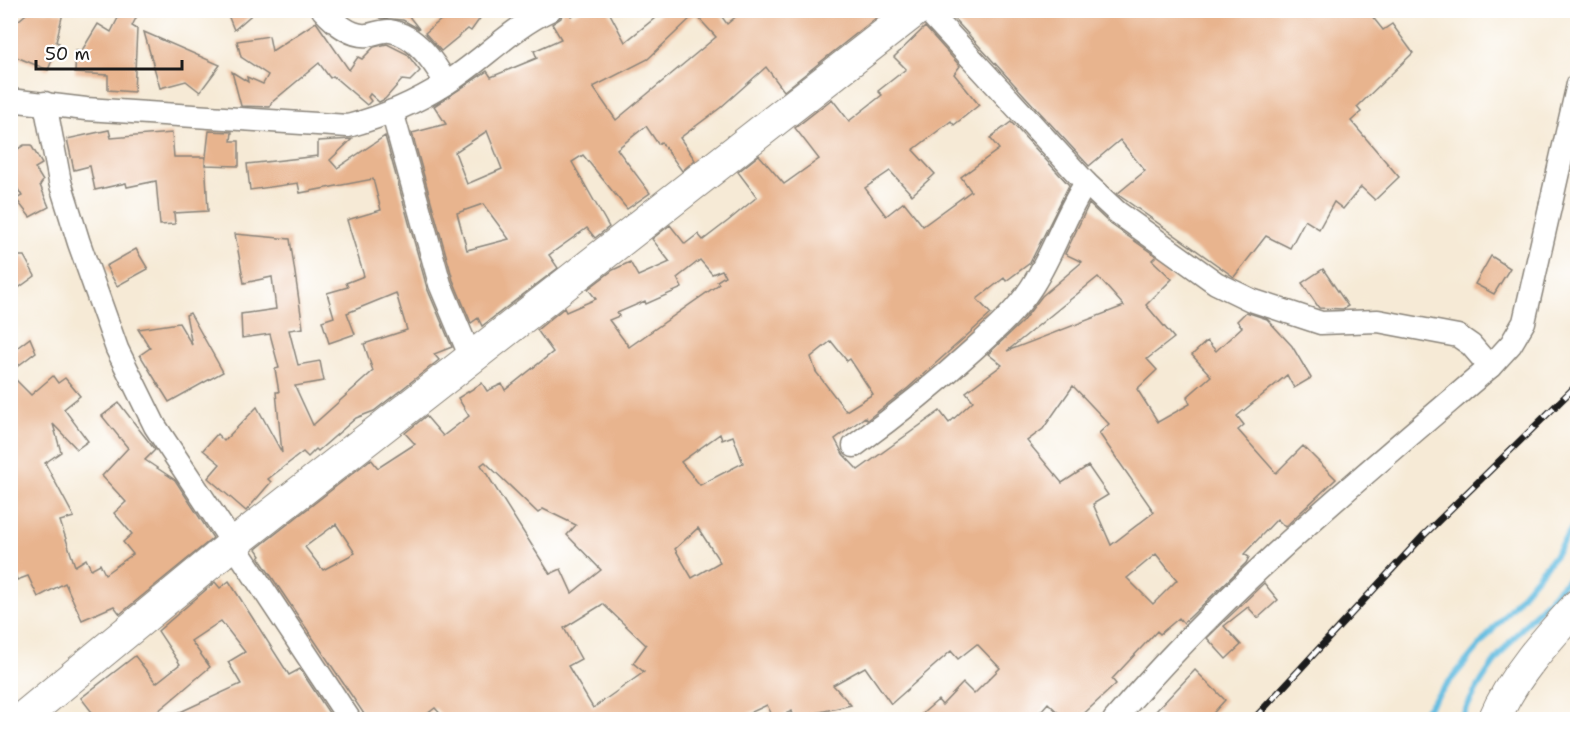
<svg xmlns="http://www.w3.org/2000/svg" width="1588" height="730" viewBox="0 0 1588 730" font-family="'Shantell Sans',sans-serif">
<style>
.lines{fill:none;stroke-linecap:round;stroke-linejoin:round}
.stream{stroke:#64bde1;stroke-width:6}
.building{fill:#e8b48e;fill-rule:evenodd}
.street-casing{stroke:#898379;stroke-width:25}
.secondary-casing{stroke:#898379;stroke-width:34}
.street{stroke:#fff;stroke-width:22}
.secondary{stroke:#fff;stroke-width:32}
.rail-casing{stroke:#1c1c1c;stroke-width:7}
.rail{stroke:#fff;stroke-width:4.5;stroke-dasharray:14;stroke-linecap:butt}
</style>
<rect width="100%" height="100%" fill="#fff"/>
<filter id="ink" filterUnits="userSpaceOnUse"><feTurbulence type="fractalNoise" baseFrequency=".0167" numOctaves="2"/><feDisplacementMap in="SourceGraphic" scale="12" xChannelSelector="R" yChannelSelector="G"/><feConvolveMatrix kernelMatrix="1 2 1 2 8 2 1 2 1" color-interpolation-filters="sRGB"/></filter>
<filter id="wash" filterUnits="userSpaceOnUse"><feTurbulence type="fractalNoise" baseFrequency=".008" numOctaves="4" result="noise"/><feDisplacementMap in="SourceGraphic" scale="24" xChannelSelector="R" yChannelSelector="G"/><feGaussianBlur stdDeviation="1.35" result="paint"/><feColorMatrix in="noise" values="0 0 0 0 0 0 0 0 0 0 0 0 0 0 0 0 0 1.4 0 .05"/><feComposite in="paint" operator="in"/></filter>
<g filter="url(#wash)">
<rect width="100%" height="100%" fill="#f6ead6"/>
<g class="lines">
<g class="stream">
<polyline points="1424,712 1555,555 1578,519"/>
<path d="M1461 720C1487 660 1533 615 1578 569"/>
</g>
</g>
<g id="blocks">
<g class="building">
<polygon points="31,10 63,13 56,42 59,43 48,70 14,56 10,52 10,12 19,20"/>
<polygon points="122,10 140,10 132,26 137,29 134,92 108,90 108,75 75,73 76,50 81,52 98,24 111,32"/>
<polygon points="226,10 257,10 234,30"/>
<polygon points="370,10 404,10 419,29 403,20 380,18"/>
<polygon points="453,10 486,10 471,31 468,29 441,51 425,33"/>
<path d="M563 10H568L571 16 582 10H608L625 42 665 10H717L727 24 744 10H886L784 91 766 67 720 108 680 138 695 160 682 171 661 142 658 144 646 126 617 149 650 193 627 209 583 155 572 162 609 227 595 238 587 228 549 255 558 268 482 326 478 318 471 323 453 280 412 133 446 124 434 106 487 71 491 77 537 58 534 51 561 39 552 24 561 18ZM695 14 716 37 616 120 593 87 648 59ZM487 131 502 169 467 184 455 152ZM483 204 509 239 467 250 457 213Z"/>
<polygon points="946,10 1367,10 1383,30 1392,24 1413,53 1357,107 1361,112 1351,121 1399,177 1375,200 1361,187 1343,209 1334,202 1319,229 1305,220 1290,248 1266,236 1234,277 1117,194 1145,171 1120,140 1089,166"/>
<polygon points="316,22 349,70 358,57 362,59 374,47 387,44 407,54 420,71 410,81 402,80 385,99 379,102 370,94 368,97 371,101 367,105 333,76 330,78 319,63 271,103 270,107 241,106 232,72 248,82 247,77 263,84 268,75 241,57 237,41 269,36 272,51"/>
<path d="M925 27 960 66 954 74 979 105 954 125 951 121 913 150 935 174 912 195 890 171 865 188 886 216 904 202 923 226 971 191 961 177 999 149 990 138 1011 122 1069 185 1030 263 1006 281 1004 278 977 299 991 314 908 388 867 420 865 417 835 439 843 454 858 470 940 411 949 423 973 401 966 392 1002 365 988 354 1022 322 1042 296 1082 262 1065 254 1089 204 1109 223 1156 256 1152 260 1172 279 1146 305 1174 338 1147 359 1157 370 1137 389 1158 422 1190 404 1187 397 1211 376 1192 355 1207 341 1216 351 1242 327 1237 321 1246 312 1267 319 1292 346 1311 378 1294 388 1287 375 1237 416 1244 425 1238 430 1276 473 1303 446 1336 479 1285 527 1277 519 1244 554 1249 557 1246 563 1189 618 1183 623 1179 618 1160 634 1157 631 1112 679 1116 684 1077 720H1066L1048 703 1033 720H915L938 700 942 705 963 683 974 694 1000 668 977 644 958 659 951 651 891 704 865 667 833 685 851 705 794 718 792 711 774 719 767 705 735 720H446L435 708 419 720H368L259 558 261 556 256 549 371 459 378 468 415 444 405 433 426 416 443 436 469 416 458 398 482 383 487 391 502 384 505 390 553 352 537 330 564 308 566 312 596 299 588 289 613 270 630 262 638 276 670 262 652 239 670 225 685 244 698 234 703 240 728 221 757 197 738 172 759 155 784 184 819 159 795 128 832 99 849 121 882 95 878 91 906 69 894 57ZM700 260 712 274 722 270 725 276 717 281 719 284 629 347 609 320 619 316 617 313 645 301 646 304 682 288 677 278ZM1098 277 1124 306 1007 351ZM831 341 847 361 850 359 873 394 846 411 816 372 811 357ZM1073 386 1109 424 1099 433 1154 512 1111 545 1093 504 1108 495 1088 466 1062 483 1027 441 1043 429ZM720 434 722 440 733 436 743 463 700 485 681 462ZM485 462 538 513 543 509 576 525 567 535 601 570 572 593 561 569 550 574 481 465ZM336 524 355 553 323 570 305 547ZM698 528 720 562 692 578 675 549ZM1156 554 1177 580 1153 604 1127 578ZM603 604 646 645 633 663 644 672 593 708 568 666 581 659 564 628Z"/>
<polygon points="144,32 220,65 200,92 186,81 160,88"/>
<polygon points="109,130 111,138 172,133 174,157 205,157 208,211 174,213 175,224 160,225 156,181 127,187 126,183 95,190 90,166 74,170 67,139"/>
<polygon points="209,131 232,132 231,141 239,141 239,166 205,165"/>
<polygon points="385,136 427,288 452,347 434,354 439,360 374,411 356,418 318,451 316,449 308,457 303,452 268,479 271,482 246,511 208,478 220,464 203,450 217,434 224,441 257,407 282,453 276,392 279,392 275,369 279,368 270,334 242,338 241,314 276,309 272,277 244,283 235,234 290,239 303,328 289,330 298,365 320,361 324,381 295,386 313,425 373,371 364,344 407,330 396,293 347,313 355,334 329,343 322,321 334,317 327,293 348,287 346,283 364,276 347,220 381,210 373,179 300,193 298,183 250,190 247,164 318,156 318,141 352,139 330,160 337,168"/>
<polygon points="24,145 31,145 42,164 35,168 43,181 40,185 49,207 30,217 16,199 22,196 10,176 10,154"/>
<polygon points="136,249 148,269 117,286 106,266"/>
<polygon points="17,256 24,256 35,276 10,294 10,260"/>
<polygon points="1491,256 1510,268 1494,294 1475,284"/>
<polygon points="1323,269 1348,306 1343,309 1319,308 1302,283"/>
<polygon points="190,313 223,372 169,402 140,355 150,348 138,329 179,323 192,345 186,315"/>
<polygon points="30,338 36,352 10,372 10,353"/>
<polygon points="10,374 31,395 53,376 58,383 65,378 80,396 64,409 88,441 77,449 53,424 61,452 45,463 74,517 60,521 75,566 86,559 91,569 100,564 105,574 133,554 123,542 132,534 114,513 126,502 102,476 128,448 102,416 119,403 155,450 145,460 175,480 213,538 120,614 114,606 82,620 65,583 38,597 28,576 17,580 10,560"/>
<polygon points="229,581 289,675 300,669 333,719 163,720 241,684 228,662 245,652 221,621 191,641 210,667 169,702 147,720 98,720 81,698 135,656 156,683 180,664 158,631 215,582 220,588"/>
<polygon points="1264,583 1278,600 1258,618 1248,607 1224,626 1241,645 1226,659 1207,638"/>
<polygon points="1195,670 1225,700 1207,720 1164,720 1156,711"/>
</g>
</g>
</g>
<g filter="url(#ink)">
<use href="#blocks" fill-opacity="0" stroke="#898379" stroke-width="1.5"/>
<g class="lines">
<defs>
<g id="street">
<path d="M323 10C333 21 351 37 367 35 375 34 382 30 390 31 416 35 434 62 446 83"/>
<polyline points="927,10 1086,183 1117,212 1216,283 1251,300 1321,323 1378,321 1458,336 1471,345 1490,367"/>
<path d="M10 100 86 109 348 126C382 117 415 103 445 84 481 62 511 28 550 10"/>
<polyline points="45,103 60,182 79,243 117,349 155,426 350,720"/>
<polyline points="392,111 440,284 471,358"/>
<path d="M854 446C897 415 936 384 975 348 995 330 1016 311 1031 288 1053 255 1064 216 1086 183"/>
<path d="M1114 720C1226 588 1359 479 1490 367L1511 344 1524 322 1578 84"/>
</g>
<g id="secondary">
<polyline points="20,720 232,545 916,10"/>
<path d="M1494 720C1512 677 1547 639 1578 605"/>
</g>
</defs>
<use href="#street" class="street-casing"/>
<use href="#secondary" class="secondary-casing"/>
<use href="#street" class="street"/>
<use href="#secondary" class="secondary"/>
<defs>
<polyline id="rail" points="1253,720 1424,535 1578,384"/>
</defs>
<use href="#rail" class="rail-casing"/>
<use href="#rail" class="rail"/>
</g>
</g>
<rect width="1588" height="730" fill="none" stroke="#fff" stroke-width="36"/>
<path d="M36 60v9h146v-9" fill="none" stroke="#1c1c1c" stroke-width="3"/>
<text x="45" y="60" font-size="18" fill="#1c1c1c" stroke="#ffffff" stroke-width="4.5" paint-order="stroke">50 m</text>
</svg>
